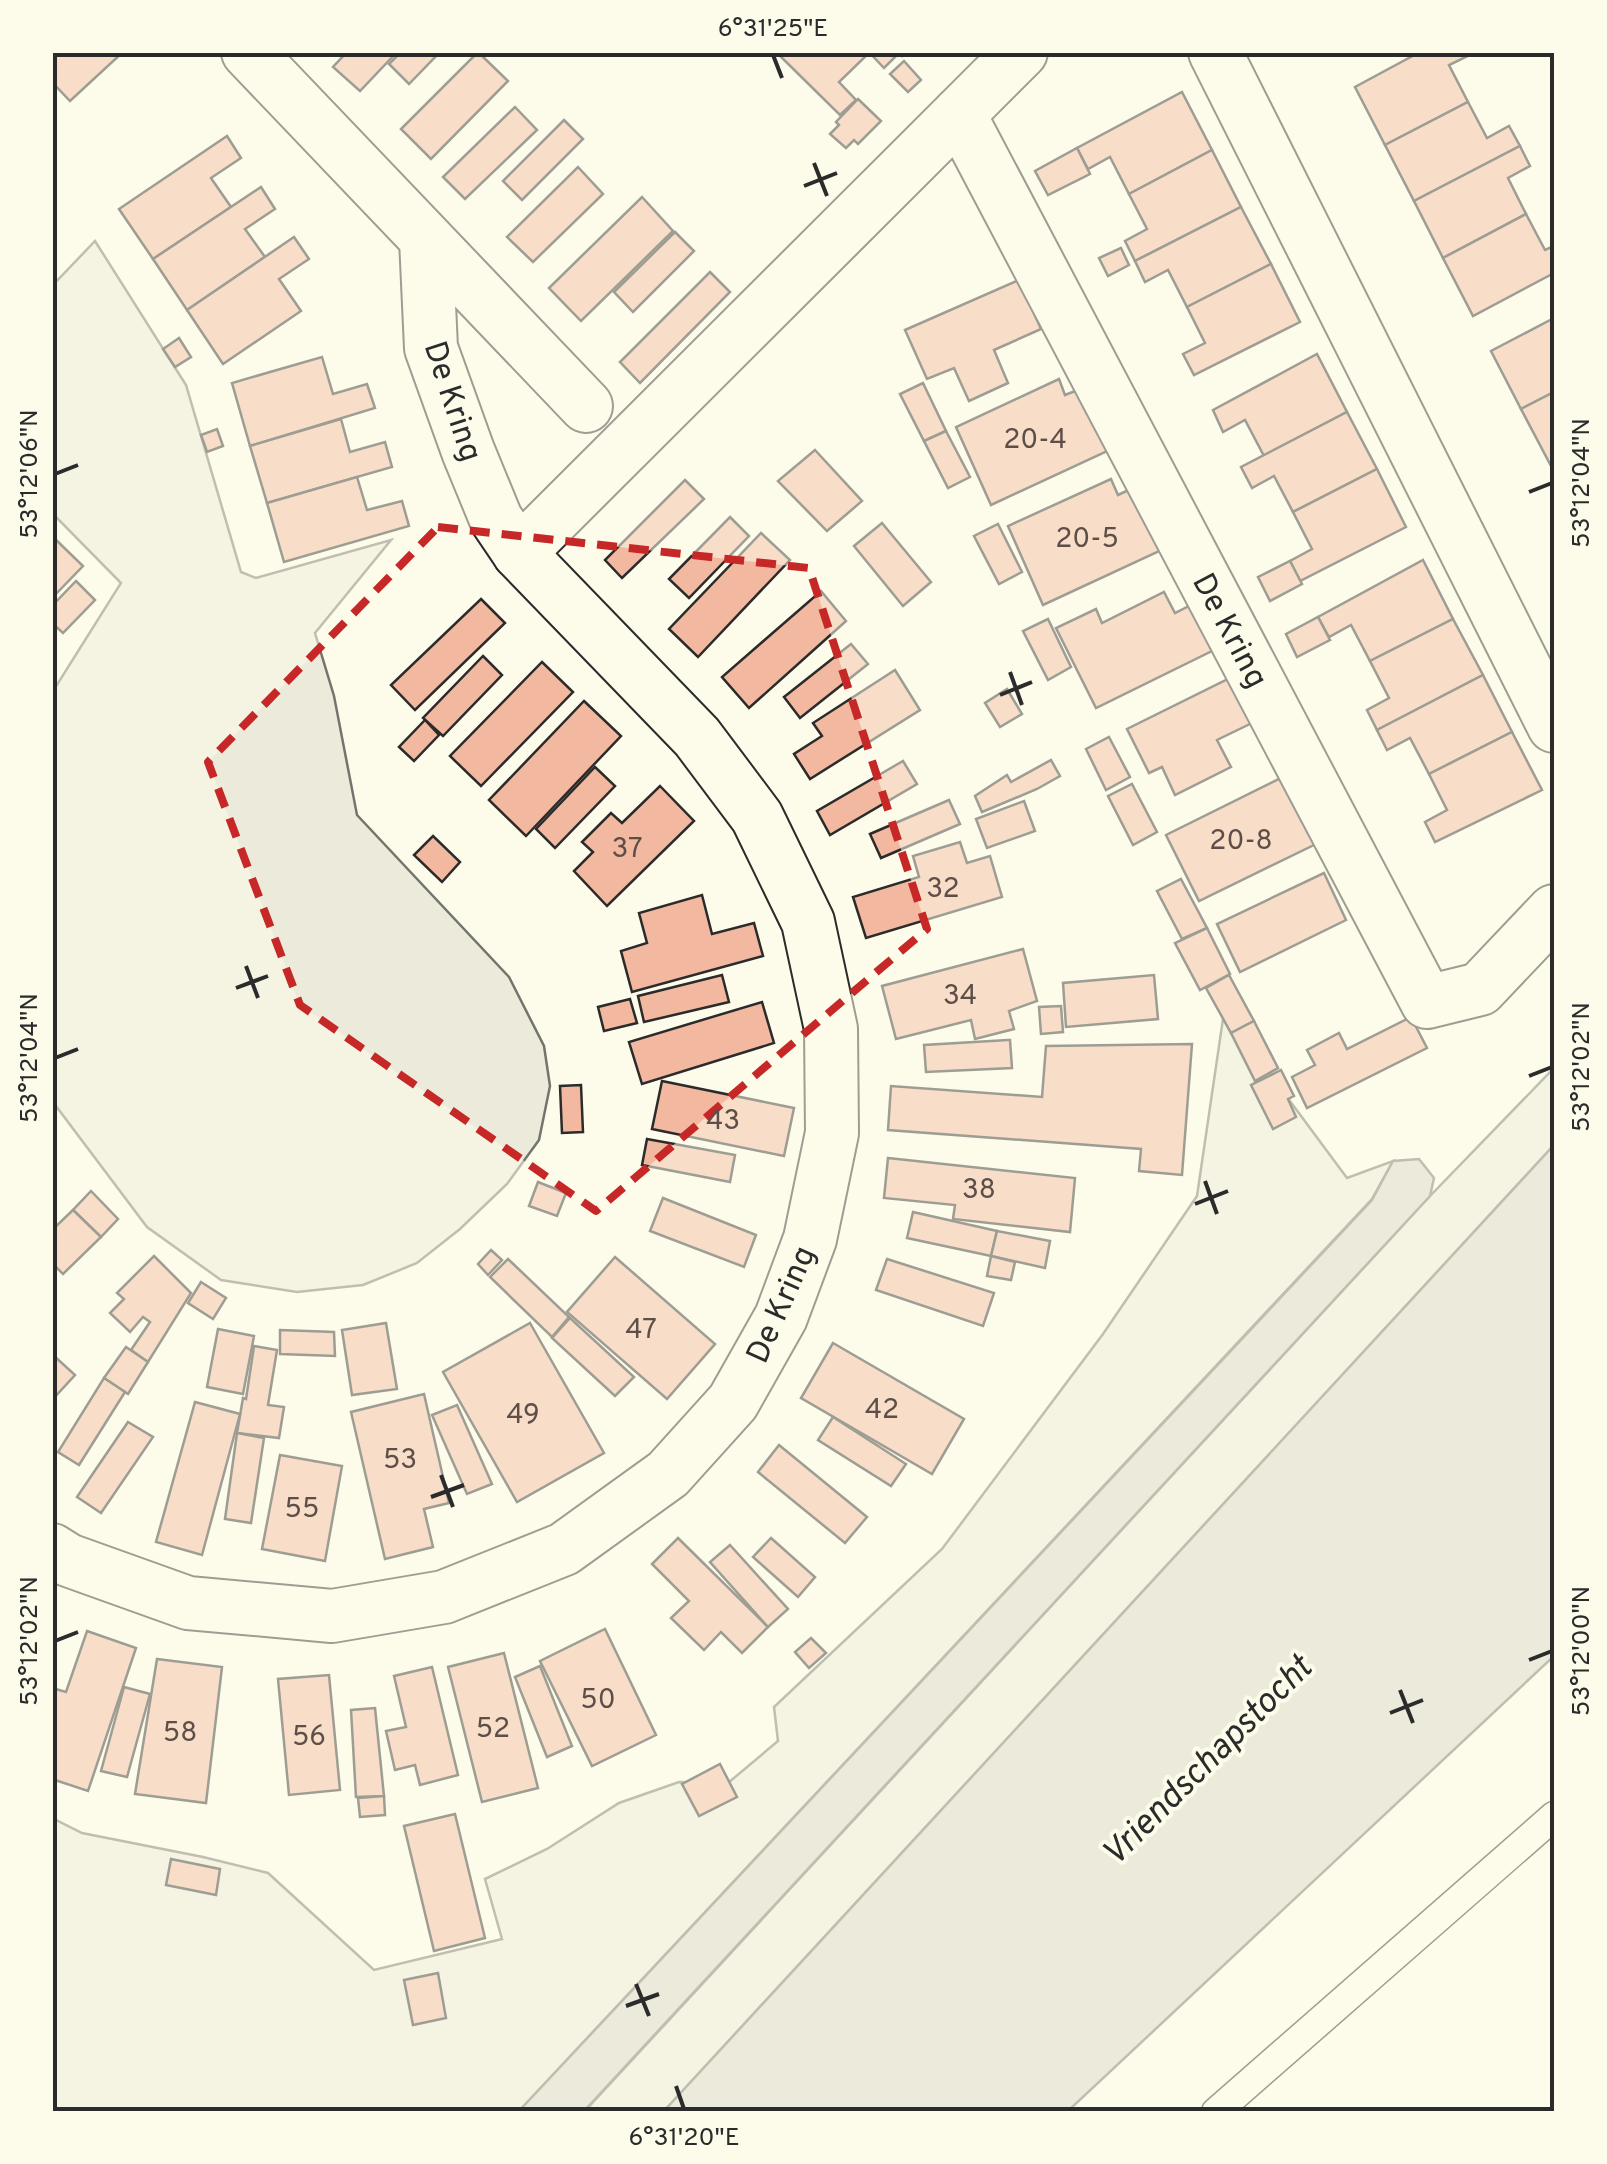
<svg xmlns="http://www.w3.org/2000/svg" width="1607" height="2164" viewBox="0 0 1607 2164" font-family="Overpass,sans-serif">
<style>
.green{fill:#ecebdb;stroke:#74746e;stroke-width:2.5}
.water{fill:#d8d7c9;stroke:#74746e;stroke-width:2.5}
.building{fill:#f2b8a0;stroke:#2b2b2b;stroke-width:2.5}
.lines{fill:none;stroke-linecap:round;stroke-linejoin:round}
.service-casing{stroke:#2b2b2b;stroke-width:31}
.minor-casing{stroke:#2b2b2b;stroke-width:56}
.service{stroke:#fdfbea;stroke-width:28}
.minor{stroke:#fdfbea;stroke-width:52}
.marked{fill:none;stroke:#c62828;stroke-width:8;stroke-dasharray:20 12;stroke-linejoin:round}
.ticks{fill:none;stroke:#2b2b2b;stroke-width:4}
.labels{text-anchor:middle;stroke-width:8;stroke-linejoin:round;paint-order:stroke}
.number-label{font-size:28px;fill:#5d4e48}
.street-label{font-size:32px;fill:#2b2b2b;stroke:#fdfbea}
.water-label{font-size:35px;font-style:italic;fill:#2b2b2b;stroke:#fdfbea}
.neatline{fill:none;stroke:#2b2b2b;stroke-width:4}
.ticks-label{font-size:25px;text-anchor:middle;fill:#2b2b2b}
</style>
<rect width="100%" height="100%" fill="#fdfbea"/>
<g class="green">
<polygon points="95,241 186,385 241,572 256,578 391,540 315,633 334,696 357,815 509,977 544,1046 550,1086 539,1140 507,1184 460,1229 417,1263 363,1285 297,1292 221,1280 147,1227 53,1102 53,691 121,583 53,514 53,285"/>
<polygon points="1224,1012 1347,1178 1393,1161 1372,1199 519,2111 53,2111 52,1818 82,1833 203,1857 268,1873 374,1970 502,1939 485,1879 547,1849 619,1803 679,1782 728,1783 778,1741 774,1707 942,1549 1103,1334 1197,1196"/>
<polygon points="1554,1068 1554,1145 664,2111 584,2112 1430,1196"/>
</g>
<g class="water">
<polygon points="1554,1145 1554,1656 1068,2111 664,2111"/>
<polygon points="1419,1159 1434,1178 1430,1196 584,2111 519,2111 1372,1200 1393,1161"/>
</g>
<g class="building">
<polygon points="52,52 123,52 70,101 52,82"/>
<polygon points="347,52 397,52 360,91 333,67"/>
<polygon points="401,52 440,52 409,84 389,64"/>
<polygon points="478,52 508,81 431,159 401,129"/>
<polygon points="776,52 869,52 869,53 839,82 856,100 840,115"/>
<polygon points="905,52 902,56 899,53 884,68 869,52"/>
<polygon points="1420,52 1471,52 1472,54 1449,65 1468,102 1385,145 1355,87"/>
<polygon points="904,61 921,80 908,92 890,74"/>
<polygon points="1182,92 1212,150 1129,194 1110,157 1088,169 1077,148"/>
<polygon points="858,99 881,121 858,144 854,140 846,148 830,134 839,125 836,122"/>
<polygon points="1468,102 1487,138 1509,126 1520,146 1414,201 1385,145"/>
<polygon points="515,107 537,130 465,199 443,177"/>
<polygon points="564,120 583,139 522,200 503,181"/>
<polygon points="227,136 241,158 211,178 231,207 153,259 119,209"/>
<polygon points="1520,146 1530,166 1508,178 1526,214 1443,258 1414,201"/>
<polygon points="1077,148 1090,174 1048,195 1035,171"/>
<polygon points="1212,150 1241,207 1135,261 1125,241 1147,229 1129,194"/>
<polygon points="578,167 603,194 533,262 507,237"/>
<polygon points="261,187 275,209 245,229 265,257 187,310 153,259"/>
<polygon points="642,197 673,231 581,321 549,288"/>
<polygon points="1241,207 1271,264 1187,307 1168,270 1145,282 1135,261"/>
<polygon points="1526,214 1545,250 1554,246 1554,273 1473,316 1443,258"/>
<polygon points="675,232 694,251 633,312 614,292"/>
<polygon points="294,237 309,259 279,279 301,311 223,364 187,310"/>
<polygon points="1121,248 1129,265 1108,276 1099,258"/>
<polygon points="1271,264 1300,322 1194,375 1183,354 1205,343 1187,307"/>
<polygon points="710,272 730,292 640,383 620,362"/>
<polygon points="1019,280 1041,329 994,350 1008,383 969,401 954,368 927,379 905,330"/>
<polygon points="1554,318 1554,392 1521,409 1491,351"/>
<polygon points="179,338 191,357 175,367 163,349"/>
<polygon points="1317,354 1347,412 1264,456 1245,420 1223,432 1213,410"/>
<polygon points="322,357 333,394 367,384 375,408 250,446 232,383"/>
<polygon points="1059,379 1065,395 1085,387 1114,448 991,505 956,427"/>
<polygon points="923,383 946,431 924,441 900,394"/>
<polygon points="1554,392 1554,464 1551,466 1521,409"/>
<polygon points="1347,412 1377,469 1293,512 1274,476 1252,488 1241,467"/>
<polygon points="341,419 350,452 385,442 392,467 267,503 250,446"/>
<polygon points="217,429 223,446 207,452 201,435"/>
<polygon points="946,431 970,477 948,488 924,441"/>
<polygon points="815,450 862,501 827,531 778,481"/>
<polygon points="1377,469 1406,527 1300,581 1290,561 1312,549 1293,512"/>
<polygon points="357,477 367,510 402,501 409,526 284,562 267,503"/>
<polygon points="1111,479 1118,495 1137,486 1166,548 1043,605 1008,526"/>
<polygon points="685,480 704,499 622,578 605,560"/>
<polygon points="730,517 749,536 689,598 669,579"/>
<polygon points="882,523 931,582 903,606 854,546"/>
<polygon points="998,524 1022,572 999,584 974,536"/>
<polygon points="761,533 790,560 698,657 669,629"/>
<polygon points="52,536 83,566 52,598"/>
<polygon points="1423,560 1453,619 1370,661 1351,625 1329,637 1318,617"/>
<polygon points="1290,561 1302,584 1270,601 1258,577"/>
<polygon points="76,581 95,600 63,633 52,623 52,606"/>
<polygon points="821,591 846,621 749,708 722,677"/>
<polygon points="1164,592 1175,613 1193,604 1216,649 1096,708 1056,628 1096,609 1102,623"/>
<polygon points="481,599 505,623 415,710 391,685"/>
<polygon points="1318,617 1330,640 1297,657 1286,634"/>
<polygon points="1048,619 1071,667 1048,680 1023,631"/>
<polygon points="1453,619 1483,675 1377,730 1367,710 1389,698 1370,661"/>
<polygon points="851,644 868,664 800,718 784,697"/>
<polygon points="483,656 502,675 443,736 423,718"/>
<polygon points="542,662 573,692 481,786 450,756"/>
<polygon points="895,670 920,710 810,779 794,754 822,736 813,723"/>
<polygon points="1483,675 1512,732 1429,774 1410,738 1387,750 1377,730"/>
<polygon points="1232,677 1254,722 1217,740 1231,767 1175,795 1162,767 1149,773 1127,729"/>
<polygon points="1007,689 1022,714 1000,727 985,703"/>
<polygon points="584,701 621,736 526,836 489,800"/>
<polygon points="425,720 439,735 414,761 399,747"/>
<polygon points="1512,732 1542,790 1435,842 1425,822 1447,810 1429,774"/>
<polygon points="1109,737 1130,777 1106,790 1086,749"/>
<polygon points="1051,760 1060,776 1037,789 982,812 975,796 1007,775 1011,782"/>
<polygon points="903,761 917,784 830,835 817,811"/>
<polygon points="595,767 615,786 555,848 536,829"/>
<polygon points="1283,777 1316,844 1199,901 1166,835"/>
<polygon points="1132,784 1157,832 1133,845 1108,796"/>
<polygon points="660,786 694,821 607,906 574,871 593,852 582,842 611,813 622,823"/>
<polygon points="949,800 960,824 881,858 870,834"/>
<polygon points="1024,801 1035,831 987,848 976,819"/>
<polygon points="433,836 460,862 442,882 414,855"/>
<polygon points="960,842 967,863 990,856 1002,897 866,938 853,897 919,877 913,856"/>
<polygon points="1324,873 1346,920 1240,972 1217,924"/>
<polygon points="1181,879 1207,928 1182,939 1157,891"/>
<polygon points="702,895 712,934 754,923 763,956 632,992 621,951 647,943 639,913"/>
<polygon points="1207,928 1230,974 1200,990 1175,943"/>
<polygon points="1023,949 1037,1001 1009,1011 1014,1029 975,1039 971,1020 896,1039 882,986"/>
<polygon points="722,975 729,1002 644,1022 638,996"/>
<polygon points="1154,975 1158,1019 1066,1027 1063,983"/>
<polygon points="1229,975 1254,1021 1231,1033 1206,988"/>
<polygon points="630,999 637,1023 604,1031 598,1007"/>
<polygon points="762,1002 774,1043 642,1084 629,1042"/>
<polygon points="1061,1006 1063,1032 1041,1034 1039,1007"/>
<polygon points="1411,1017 1427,1048 1307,1108 1292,1077 1315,1065 1307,1050 1339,1033 1347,1049"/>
<polygon points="1254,1021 1278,1068 1255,1081 1231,1033"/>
<polygon points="1008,1040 1010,1040 1012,1068 926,1072 924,1045"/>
<polygon points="1192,1044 1182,1175 1139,1171 1141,1149 888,1130 891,1086 1042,1097 1046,1046"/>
<polygon points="1281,1070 1294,1096 1288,1099 1296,1117 1273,1129 1251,1085"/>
<polygon points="662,1081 794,1108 784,1156 652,1129"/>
<polygon points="581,1085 583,1132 562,1133 560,1086"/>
<polygon points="647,1139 735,1155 730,1182 642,1165"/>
<polygon points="888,1158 1075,1178 1070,1232 953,1219 955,1205 884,1198"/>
<polygon points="538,1182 566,1193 557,1216 529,1206"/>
<polygon points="91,1191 118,1219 101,1237 73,1210"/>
<polygon points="663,1198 756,1235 744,1267 650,1231"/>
<polygon points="73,1210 101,1237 63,1274 52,1263 52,1230"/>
<polygon points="913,1212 997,1231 991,1256 907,1238"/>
<polygon points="997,1231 1050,1241 1045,1268 991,1256"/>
<polygon points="491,1250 502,1260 488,1275 478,1264"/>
<polygon points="154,1256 191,1293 148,1362 131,1350 150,1322 143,1317 130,1332 110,1313 124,1299 117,1293"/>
<polygon points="991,1256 1015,1262 1011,1280 987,1276"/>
<polygon points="615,1257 715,1344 667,1399 567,1312"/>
<polygon points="508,1259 569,1317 552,1337 490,1277"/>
<polygon points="887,1259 994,1293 983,1326 876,1290"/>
<polygon points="201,1282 226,1298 213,1319 188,1303"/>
<polygon points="570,1318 634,1377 615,1396 552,1338"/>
<polygon points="386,1323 397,1389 352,1395 342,1330"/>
<polygon points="530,1323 604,1453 517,1502 443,1372"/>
<polygon points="218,1329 254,1336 243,1394 207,1387"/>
<polygon points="280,1330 334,1332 335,1356 280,1354"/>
<polygon points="833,1343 964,1419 932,1474 801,1398"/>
<polygon points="254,1346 277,1350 268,1405 284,1407 279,1438 237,1433 243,1398 246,1399"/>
<polygon points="126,1347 148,1362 128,1394 104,1378"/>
<polygon points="52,1354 75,1375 52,1400"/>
<polygon points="104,1378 125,1392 79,1465 58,1452"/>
<polygon points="424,1394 449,1503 424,1509 433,1547 385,1559 351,1412"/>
<polygon points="195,1402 240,1414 202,1555 156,1542"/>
<polygon points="457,1405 492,1484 467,1494 432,1415"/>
<polygon points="833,1417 906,1464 891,1486 818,1440"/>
<polygon points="128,1422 153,1437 101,1513 77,1497"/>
<polygon points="237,1433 264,1438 251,1523 225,1519"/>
<polygon points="779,1445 867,1517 845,1543 758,1472"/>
<polygon points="280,1455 342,1466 325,1561 262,1549"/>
<polygon points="678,1538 768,1627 742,1653 721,1632 704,1650 671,1618 689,1601 652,1564"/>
<polygon points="771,1538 815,1577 798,1597 753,1557"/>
<polygon points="730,1545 788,1609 768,1627 710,1562"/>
<polygon points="605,1629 656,1735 592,1766 540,1661"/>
<polygon points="87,1631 136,1648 88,1791 52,1779 52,1688 66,1692"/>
<polygon points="811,1638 826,1653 809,1668 795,1652"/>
<polygon points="504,1653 538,1788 482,1802 448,1667"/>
<polygon points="157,1659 222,1667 206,1803 135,1794"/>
<polygon points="540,1666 572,1746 547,1757 515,1677"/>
<polygon points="432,1667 458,1775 420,1785 415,1765 395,1770 386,1731 406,1727 394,1676"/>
<polygon points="329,1675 340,1790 289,1795 278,1679"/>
<polygon points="124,1687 150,1694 127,1777 101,1771"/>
<polygon points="375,1708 384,1796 356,1797 351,1710"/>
<polygon points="720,1764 737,1797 699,1816 682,1784"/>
<polygon points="384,1796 385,1815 360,1817 358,1798"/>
<polygon points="455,1814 485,1938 434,1951 404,1826"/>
<polygon points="171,1859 220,1869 216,1895 166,1885"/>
<polygon points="438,1973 446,2018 413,2025 404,1980"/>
</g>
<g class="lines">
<defs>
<polyline id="service" points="1216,2112 1554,1816"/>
<g id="minor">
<polyline points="248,52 586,406"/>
<polyline points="1021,52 959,114 1427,1002 1480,989 1554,911"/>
<polyline points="1215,52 1554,726"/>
<polyline points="519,553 959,114"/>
<polyline points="52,1550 68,1560 188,1603 332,1616 444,1597 564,1549 668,1474 733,1402 781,1317 810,1239 832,1133 831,1029 808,922 757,817 697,737 519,553 496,519 468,451 431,348 426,239"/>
</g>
</defs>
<use href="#service" class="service-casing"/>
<use href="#minor" class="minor-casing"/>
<use href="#service" class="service"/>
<use href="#minor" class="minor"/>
</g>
<path d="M0 0H1607V2164H0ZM438 527 809 568 927 929 596 1211 300 1005 208 762Z" fill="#fdfbea" fill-opacity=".55" fill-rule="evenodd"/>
<path class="marked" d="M438 527 809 568 927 929 596 1211 300 1005 208 762Z"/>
<path class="ticks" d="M773 55 782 78M814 163 827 196M804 186 837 173M55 474 78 465M1529 492 1552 483M1010 672 1022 705M1000 695 1032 682M246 966 258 998M236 988 268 976M55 1058 78 1049M1529 1076 1552 1067M1205 1181 1217 1214M1195 1204 1228 1191M441 1475 453 1507M431 1497 464 1485M55 1641 78 1632M1529 1660 1552 1651M1400 1690 1413 1723M1390 1713 1423 1700M636 1984 649 2016M626 2006 659 1994M676 2086 684 2109"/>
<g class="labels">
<g class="number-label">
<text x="1035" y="448">20-4</text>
<text x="1087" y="547">20-5</text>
<text x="1241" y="849">20-8</text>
<text x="627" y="857">37</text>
<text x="943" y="897">32</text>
<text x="960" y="1004">34</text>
<text x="723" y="1129">43</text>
<text x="979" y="1198">38</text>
<text x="641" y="1338">47</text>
<text x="882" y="1418">42</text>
<text x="523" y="1423">49</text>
<text x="400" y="1468">53</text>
<text x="302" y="1517">55</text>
<text x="598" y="1708">50</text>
<text x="493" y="1737">52</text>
<text x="180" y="1741">58</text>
<text x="309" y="1745">56</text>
</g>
<g class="street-label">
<text transform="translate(454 401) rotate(72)" y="11">De Kring</text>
<text transform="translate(1231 630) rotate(62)" y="11">De Kring</text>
<text transform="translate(780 1304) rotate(-66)" y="11">De Kring</text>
</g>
<g class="water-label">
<text transform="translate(1206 1760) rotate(-45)" y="12">Vriendschapstocht</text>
</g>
</g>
<rect width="1607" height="2164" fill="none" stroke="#fdfbea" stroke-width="110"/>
<rect x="55" y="55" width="1497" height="2054" class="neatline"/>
<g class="ticks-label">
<text x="773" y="36">6°31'25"E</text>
<text transform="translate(28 474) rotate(-90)" y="9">53°12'06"N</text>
<text transform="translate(1580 483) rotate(-90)" y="9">53°12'04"N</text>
<text transform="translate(28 1058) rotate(-90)" y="9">53°12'04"N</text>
<text transform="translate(1580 1067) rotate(-90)" y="9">53°12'02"N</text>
<text transform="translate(28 1641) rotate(-90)" y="9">53°12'02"N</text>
<text transform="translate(1580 1651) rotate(-90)" y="9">53°12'00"N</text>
<text x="684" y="2145">6°31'20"E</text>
</g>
</svg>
